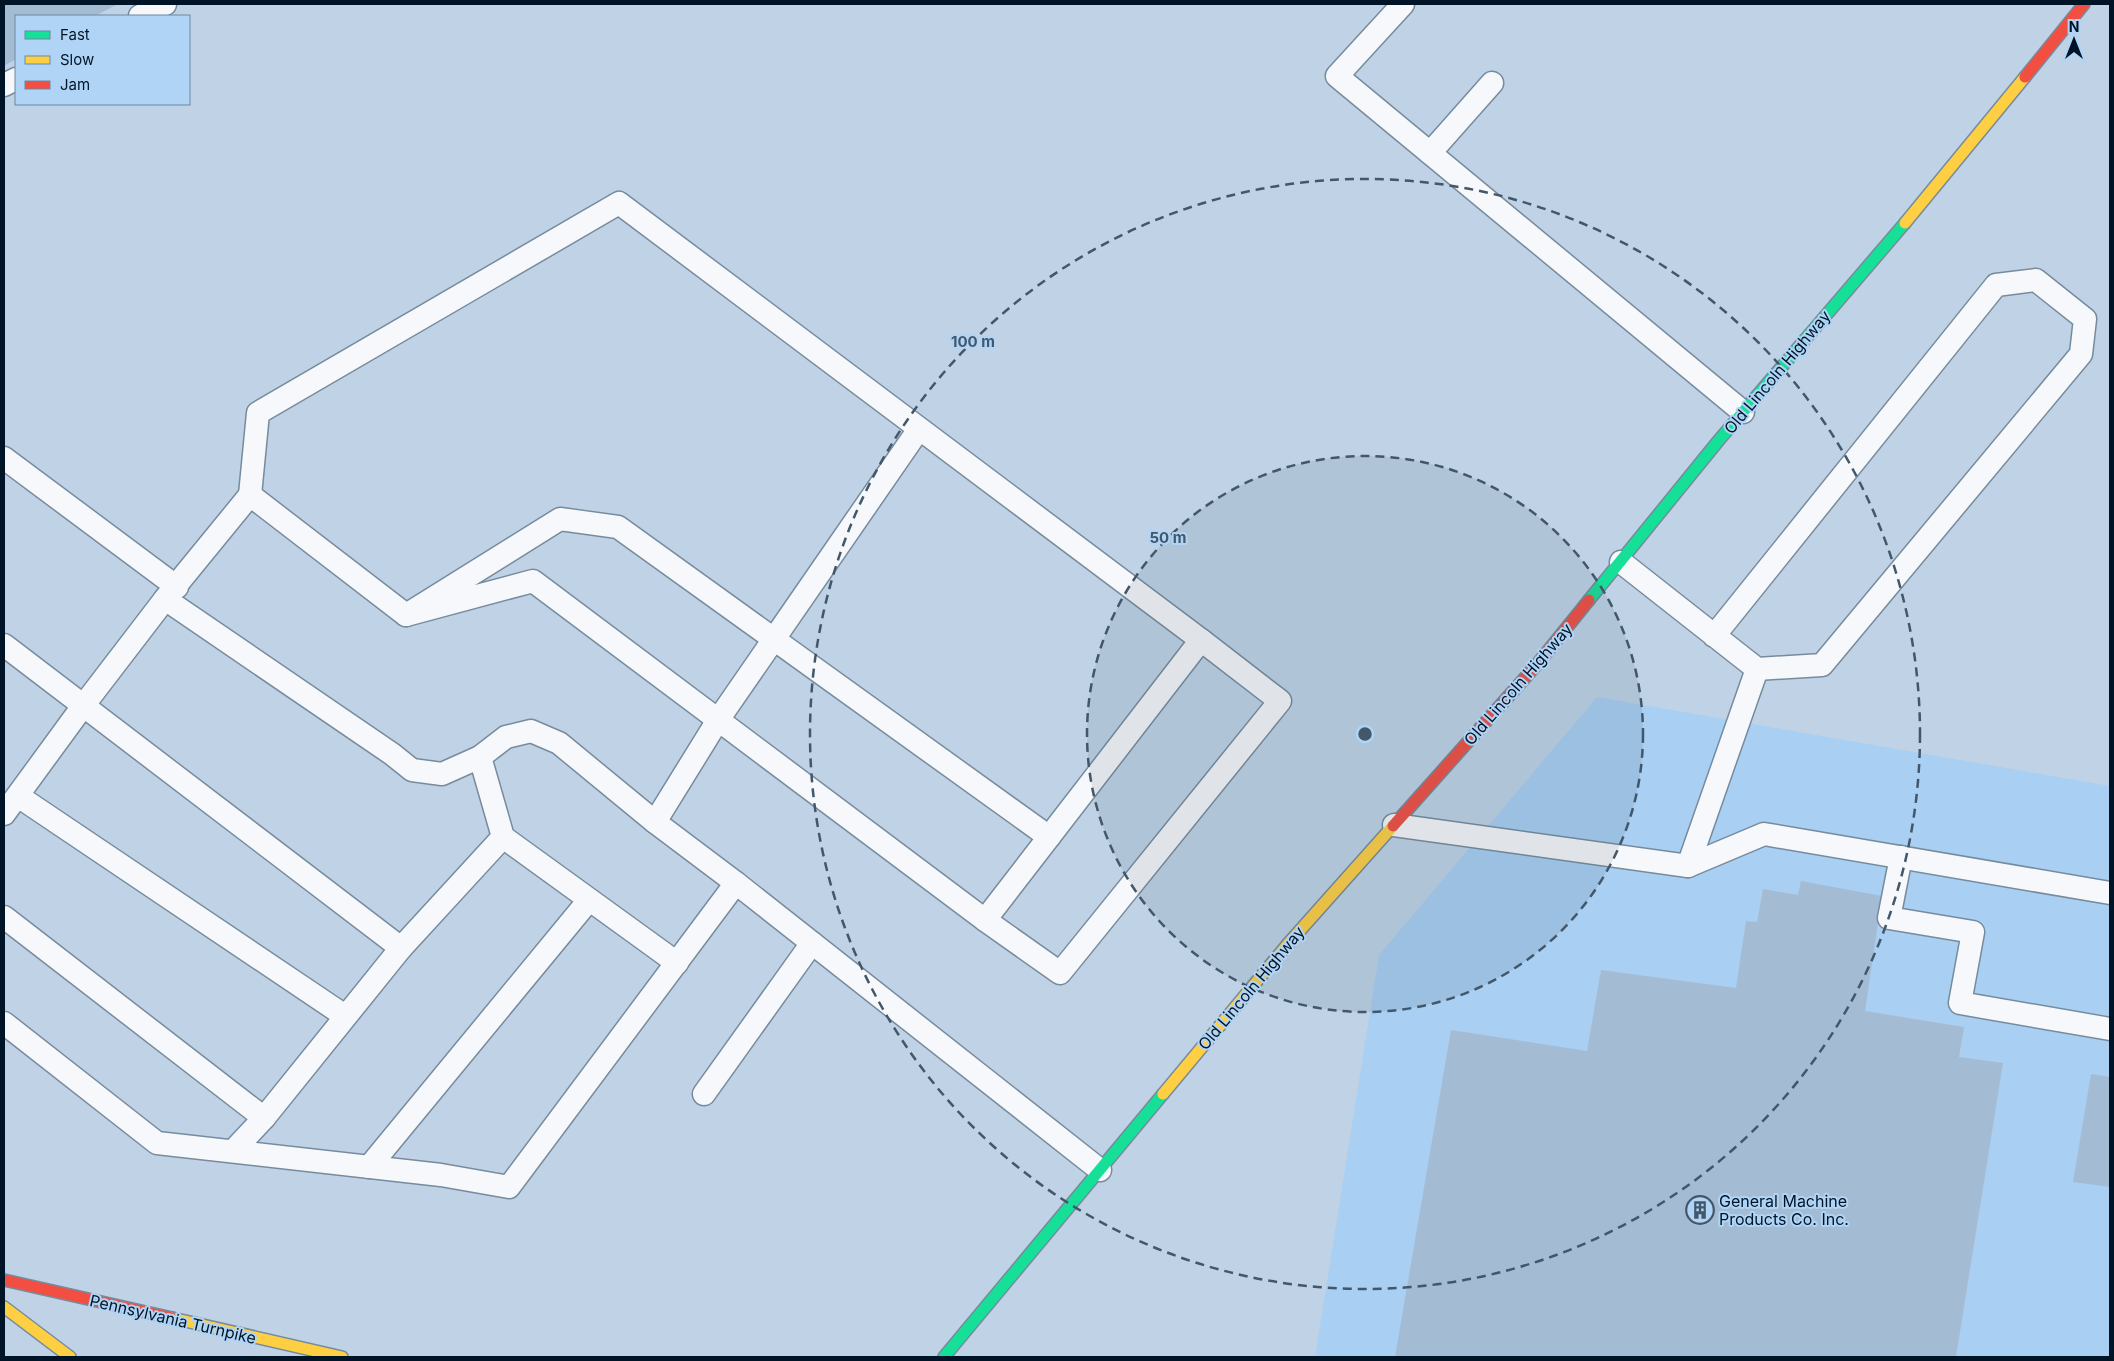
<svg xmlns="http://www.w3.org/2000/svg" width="2114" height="1361" viewBox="0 0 2114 1361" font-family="Inter,sans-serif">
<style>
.built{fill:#a9cff2}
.building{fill:#a4bcd3}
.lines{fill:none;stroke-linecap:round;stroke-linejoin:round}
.lane-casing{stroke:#768b9d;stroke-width:25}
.fast-casing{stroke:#768b9d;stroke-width:14}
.slow-casing{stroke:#768b9d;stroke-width:14}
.jam-casing{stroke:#768b9d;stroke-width:14}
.lane{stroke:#f6f8fb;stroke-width:22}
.fast{stroke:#16e098;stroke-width:11}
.slow{stroke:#ffcf43;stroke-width:11}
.jam{stroke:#f24e42;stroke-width:11}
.ring{fill:none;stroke:#43576a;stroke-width:2.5;stroke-dasharray:9 6}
.labels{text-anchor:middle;stroke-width:4;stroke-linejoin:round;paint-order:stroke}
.street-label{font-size:16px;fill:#001428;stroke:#b0d4f6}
.poi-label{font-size:16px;fill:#001428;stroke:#b0d4f6;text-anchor:start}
.centre{fill:#43576a;stroke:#b0d4f6;stroke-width:2.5}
.ring-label{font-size:15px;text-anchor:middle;font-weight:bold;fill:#43576a;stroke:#b0d4f6;stroke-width:4;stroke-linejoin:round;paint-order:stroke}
</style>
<rect width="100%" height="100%" fill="#c0d3e6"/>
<polygon class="built" points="1597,697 2110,786 2110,1357 1315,1357 1379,955"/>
<g class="building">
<polygon points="4,4 118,4 95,16 16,16 16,59 4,66"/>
<polygon points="1801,881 1882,896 1865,1011 1964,1027 1959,1057 2003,1063 1956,1357 1395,1357 1451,1030 1587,1051 1601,970 1736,988 1746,921 1757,922 1763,889 1798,895"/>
<polygon points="2091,1074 2110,1077 2110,1187 2073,1182"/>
</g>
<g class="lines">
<defs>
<g id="lane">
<polyline points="1403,4 1337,76 1743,412"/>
<polyline points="140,16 165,4"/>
<polyline points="4,85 16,79"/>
<polyline points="1430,153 1492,83"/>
<polyline points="919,429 718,720 655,822 736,883 1100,1170"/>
<polyline points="4,458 177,587"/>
<polyline points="250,495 258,413 619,203 1201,640 1049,837"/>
<polygon points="560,519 618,527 1049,837 985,920 533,581 406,615"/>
<polyline points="1621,562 1757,669 1822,665 2081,354 2085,319 2036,280 1996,285 1714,636"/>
<polyline points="165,599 250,495 406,615"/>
<polyline points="4,645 401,948 264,1118 233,1151"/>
<polyline points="480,757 503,837 677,963"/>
<polyline points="18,796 345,1016"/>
<polyline points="4,814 83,706 165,599 392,754 412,770 442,774 480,757 506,737 531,731 559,743 655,822"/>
<polyline points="1394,825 1688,866 1764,834 2110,893"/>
<polyline points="1901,857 1889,918 1973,932 1960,1003 2110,1029"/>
<polyline points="1688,866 1757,669"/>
<polyline points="4,917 264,1118"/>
<polyline points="985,920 1060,973 1280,701 1201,640"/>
<polyline points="401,948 503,837"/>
<polyline points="4,1023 157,1143 441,1175 509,1187 736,883"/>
<polyline points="704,1094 812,943"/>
<polyline points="369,1167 589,900"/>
</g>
<g id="fast">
<polyline points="1589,600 1719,440 1905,223"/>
<polyline points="944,1357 1163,1094"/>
</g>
<g id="slow">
<polyline points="1905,223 2025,77"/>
<polyline points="1163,1094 1287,945 1393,826"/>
<polyline points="4,1307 70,1357"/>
<polyline points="172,1318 342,1357"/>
</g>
<g id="jam">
<polyline points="2025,77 2084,4"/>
<polyline points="1393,826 1539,662 1589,600"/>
<polyline points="4,1280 172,1318"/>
</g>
</defs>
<use href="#lane" class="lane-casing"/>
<use href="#fast" class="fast-casing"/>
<use href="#slow" class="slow-casing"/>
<use href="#jam" class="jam-casing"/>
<use href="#lane" class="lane"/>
<use href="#fast" class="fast"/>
<use href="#slow" class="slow"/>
<use href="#jam" class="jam"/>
</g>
<circle cx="1365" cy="734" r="278" fill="#43576a" fill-opacity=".12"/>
<g class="ring">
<circle cx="1365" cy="734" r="278"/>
<circle cx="1365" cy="734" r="555"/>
</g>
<defs>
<symbol id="building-ring" viewBox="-11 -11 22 22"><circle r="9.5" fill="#b0d4f6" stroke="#43576a" stroke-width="1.5"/><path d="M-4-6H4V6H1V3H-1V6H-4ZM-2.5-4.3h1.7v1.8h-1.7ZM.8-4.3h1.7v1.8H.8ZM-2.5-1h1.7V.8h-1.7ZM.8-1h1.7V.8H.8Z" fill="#43576a"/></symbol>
</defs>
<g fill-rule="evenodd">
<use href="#building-ring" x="1684" y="1194" width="32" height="32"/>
</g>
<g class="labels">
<g class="street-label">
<text transform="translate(1777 372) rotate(-50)" y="6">Old Lincoln Highway</text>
<text transform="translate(1518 684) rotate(-49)" y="6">Old Lincoln Highway</text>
<text transform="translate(1251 988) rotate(-50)" y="6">Old Lincoln Highway</text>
<text transform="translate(173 1319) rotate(13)" y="6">Pennsylvania Turnpike</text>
</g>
<g class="poi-label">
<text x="1719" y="1207">General Machine<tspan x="1719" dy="18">Products Co. Inc.</tspan></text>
</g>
</g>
<circle cx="1365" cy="734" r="8" class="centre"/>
<g class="ring-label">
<text x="973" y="347">100 m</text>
<text x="1168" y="543">50 m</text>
</g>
<rect width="2114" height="1361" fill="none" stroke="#001428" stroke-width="10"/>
<rect x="15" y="15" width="175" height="90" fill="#b0d4f6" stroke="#6a87a4"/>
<rect x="25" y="31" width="25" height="8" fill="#16e098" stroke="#6a87a4"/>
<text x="60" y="40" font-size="15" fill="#001428">Fast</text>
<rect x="25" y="56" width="25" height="8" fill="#ffcf43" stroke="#6a87a4"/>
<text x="60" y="65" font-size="15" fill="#001428">Slow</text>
<rect x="25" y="81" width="25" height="8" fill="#f24e42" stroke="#6a87a4"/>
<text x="60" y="90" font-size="15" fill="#001428">Jam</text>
<g transform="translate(2074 40)" stroke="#b0d4f6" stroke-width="4" paint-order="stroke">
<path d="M0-4L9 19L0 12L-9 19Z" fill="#001428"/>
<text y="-8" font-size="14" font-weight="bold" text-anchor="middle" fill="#001428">N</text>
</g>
</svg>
